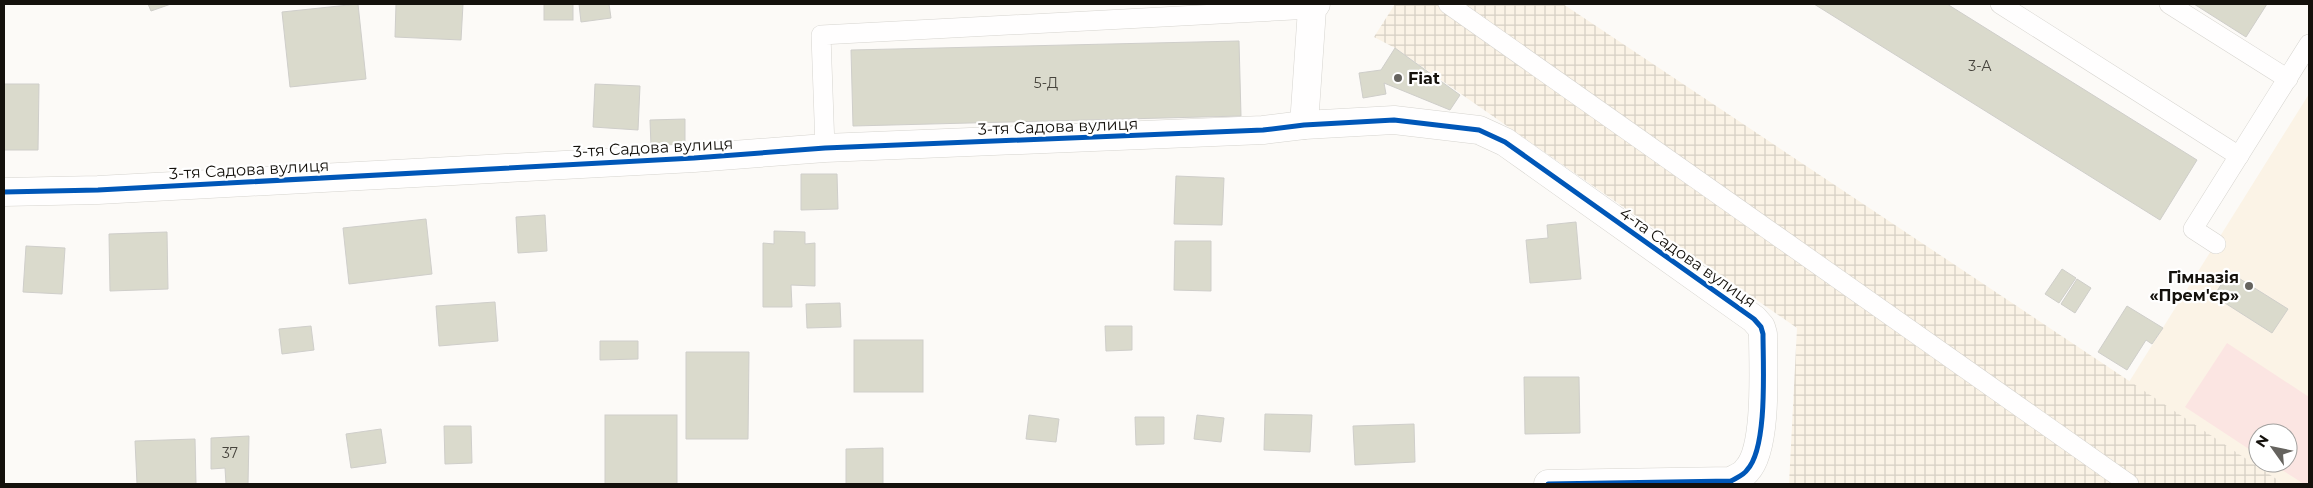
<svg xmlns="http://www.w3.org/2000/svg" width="2313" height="488" viewBox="0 0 2313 488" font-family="Montserrat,sans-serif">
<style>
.built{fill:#fbf3e6;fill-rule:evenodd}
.industrial{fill:url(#industrial-grid)}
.pitch{fill:#fbe5e2}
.building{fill:#dadacc;stroke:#cfceca}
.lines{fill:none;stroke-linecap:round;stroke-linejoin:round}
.service-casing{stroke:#d6d4cf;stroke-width:20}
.minor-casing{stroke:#d6d4cf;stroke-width:29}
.service{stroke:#fffefe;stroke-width:19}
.minor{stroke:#fffefe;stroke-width:28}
.cycleway-casing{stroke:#fff;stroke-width:8}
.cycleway{stroke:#0057b8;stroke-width:5}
.poi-dot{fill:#65635e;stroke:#fff;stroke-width:2}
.labels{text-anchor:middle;stroke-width:4.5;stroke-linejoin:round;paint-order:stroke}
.number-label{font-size:14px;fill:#46433c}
.poi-label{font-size:16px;font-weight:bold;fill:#14110c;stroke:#fff;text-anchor:start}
.street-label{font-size:16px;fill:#14110c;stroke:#fff}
</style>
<defs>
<pattern id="industrial-grid" width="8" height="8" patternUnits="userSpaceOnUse" patternTransform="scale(1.25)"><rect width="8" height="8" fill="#fbf3e6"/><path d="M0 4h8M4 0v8" fill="none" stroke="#d6cfc4"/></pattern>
</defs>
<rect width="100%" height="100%" fill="#fcfaf7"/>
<path class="built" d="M2309 94V484H2284L2129 382ZM2258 433H2288V463H2258Z"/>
<polygon class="industrial" points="1395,4 1563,4 2284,484 1789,484 1797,328 1395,48 1374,37"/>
<polygon class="pitch" points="2227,343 2309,397 2309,484 2304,484 2271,463 2288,463 2288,433 2258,433 2258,455 2185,407"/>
<g class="building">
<polygon points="148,4 171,4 151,11"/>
<polygon points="358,4 366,79 290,87 282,12"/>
<polygon points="396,4 463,4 461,40 395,37"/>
<rect x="544" y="4" width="29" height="16"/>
<polygon points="579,4 609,4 611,18 581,22"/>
<polygon points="1814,4 1947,4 2197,160 2160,220"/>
<polygon points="2194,4 2267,4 2246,37"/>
<polygon points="1239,41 1241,116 853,126 851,50"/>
<polygon points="1395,48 1460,95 1450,110 1384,83 1386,94 1363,98 1359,73 1381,70"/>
<polygon points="4,84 39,84 38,150 4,150"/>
<polygon points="595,84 640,86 638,130 593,127"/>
<polygon points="685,119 685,146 651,146 650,120"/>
<polygon points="801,174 837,174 838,209 801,210"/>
<polygon points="1176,176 1224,178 1222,225 1174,224"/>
<polygon points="545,215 547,251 518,253 516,217"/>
<polygon points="426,219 432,274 349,284 343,228"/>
<polygon points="1576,222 1581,279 1530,283 1526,240 1548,238 1547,225"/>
<polygon points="774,231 805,232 805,244 815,243 815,286 791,285 792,307 763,307 763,243 774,244"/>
<polygon points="167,232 168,289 110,291 109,234"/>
<polygon points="1175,241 1211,241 1211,291 1174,290"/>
<polygon points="26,246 65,248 62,294 23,292"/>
<polygon points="2062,269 2076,278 2059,303 2045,294"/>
<polygon points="2229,272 2288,309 2272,333 2214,296"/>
<polygon points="2077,279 2091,288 2075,313 2061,304"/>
<polygon points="495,302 498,341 439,346 436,306"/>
<polygon points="840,303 841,327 807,328 806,304"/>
<polygon points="2127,306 2163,328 2152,344 2146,340 2127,370 2098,352"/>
<polygon points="311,326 314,350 282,354 279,329"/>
<polygon points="1105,326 1132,326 1132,350 1106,351"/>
<rect x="854" y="340" width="69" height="52"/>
<polygon points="600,341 638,341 638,359 600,360"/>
<polygon points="686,352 749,352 748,439 686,439"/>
<polygon points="1524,377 1579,377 1580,433 1525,434"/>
<polygon points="1265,414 1312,415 1310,452 1264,450"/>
<rect x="605" y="415" width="72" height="69"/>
<polygon points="1029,415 1059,419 1056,442 1026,439"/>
<polygon points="1197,415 1224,418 1221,442 1194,439"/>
<polygon points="1135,417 1164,417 1164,444 1136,445"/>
<polygon points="1414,424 1415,462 1355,465 1353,426"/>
<polygon points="444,426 471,426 472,463 445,464"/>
<polygon points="381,429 386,463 351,468 346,434"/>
<polygon points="249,436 248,484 226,484 225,468 211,469 211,438"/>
<polygon points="195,439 196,484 137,484 135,441"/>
<polygon points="883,448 883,484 846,484 846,449"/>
</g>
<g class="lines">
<defs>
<g id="service">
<polyline points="1448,4 2129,484"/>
<polyline points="2000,4 2239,156"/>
<polyline points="2169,4 2288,79"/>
<polyline points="825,148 821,35 1312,9"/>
<polyline points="2216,244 2193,229 2309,44"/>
</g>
<g id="minor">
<polyline points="1304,125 1312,9 1316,4"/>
<path d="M4 192 98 190 694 158 825 148 1263 130 1304 125 1394 120 1479 130 1505 142 1754 319 1761 327 1763 334C1763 365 1768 448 1747 470 1744 475 1736 478 1731 481L1548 484"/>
</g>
</defs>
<use href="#service" class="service-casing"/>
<use href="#minor" class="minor-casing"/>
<use href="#service" class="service"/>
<use href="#minor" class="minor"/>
<defs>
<path id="cycleway" d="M4 192 98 190 694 158 825 148 1263 130 1304 125 1394 120 1479 130 1505 142 1754 319 1761 327 1763 334C1763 365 1768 448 1747 470 1744 475 1736 478 1731 481L1548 484"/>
</defs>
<use href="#cycleway" class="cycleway-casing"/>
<use href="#cycleway" class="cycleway"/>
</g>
<g class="poi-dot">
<circle cx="1398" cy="78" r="5"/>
<circle cx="2249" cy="286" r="5"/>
</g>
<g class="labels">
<g class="number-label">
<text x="1980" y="71">3-А</text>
<text x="1046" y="88">5-Д</text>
<text x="230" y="458">37</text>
</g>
<g class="poi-label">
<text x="1408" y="84">Fiat</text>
<text x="2239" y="283" text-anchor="end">Гімназія<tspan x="2239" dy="18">«Прем'єр»</tspan></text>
</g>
<g class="street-label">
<text transform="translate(1058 126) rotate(-2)" y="6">3-тя Садова вулиця</text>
<text transform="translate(653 147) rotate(-3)" y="6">3-тя Садова вулиця</text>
<text transform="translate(249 169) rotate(-3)" y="6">3-тя Садова вулиця</text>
<text transform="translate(1688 257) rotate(35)" y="6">4-та Садова вулиця</text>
</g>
</g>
<rect width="2313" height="488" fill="none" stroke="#14110c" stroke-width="10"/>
<g transform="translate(2273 448) rotate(303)"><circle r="24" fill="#ffffff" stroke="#a1a09e"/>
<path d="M0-4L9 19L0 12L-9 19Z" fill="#65635e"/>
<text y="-8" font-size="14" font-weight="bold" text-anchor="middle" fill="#14110c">N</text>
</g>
</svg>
